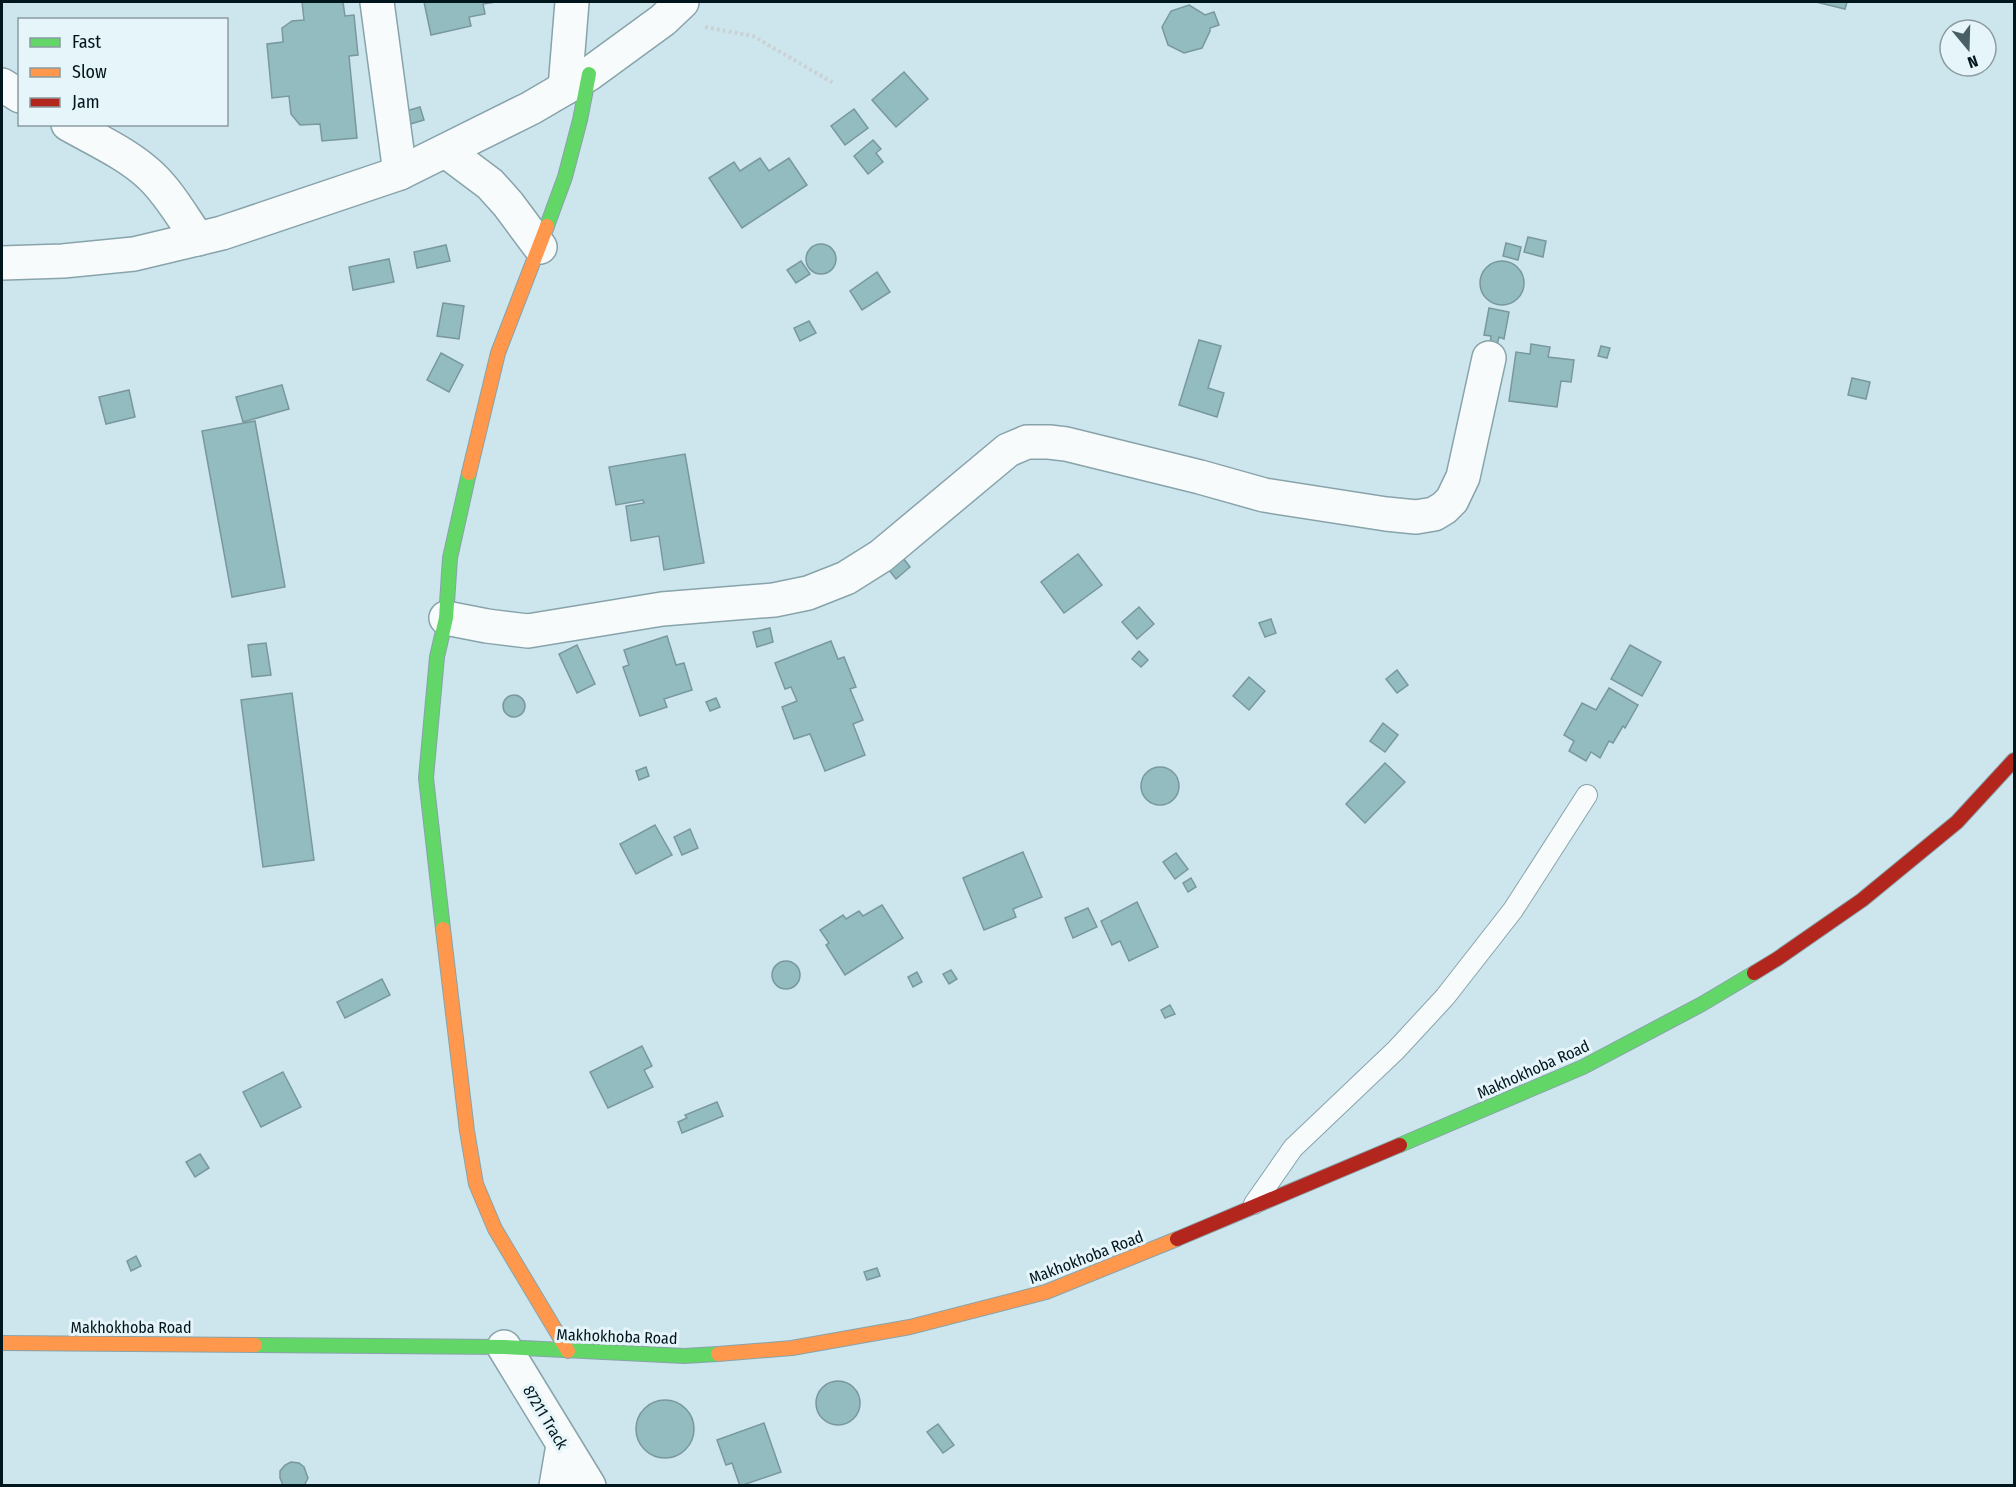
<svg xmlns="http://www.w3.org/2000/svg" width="2016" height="1487" viewBox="0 0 2016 1487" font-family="'Fira Sans Condensed',sans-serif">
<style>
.building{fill:#92bcc0;stroke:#79989d;stroke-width:1.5}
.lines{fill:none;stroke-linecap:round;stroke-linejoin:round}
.lane-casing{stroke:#88a3aa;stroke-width:22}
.street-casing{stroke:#88a3aa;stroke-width:36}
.fast-casing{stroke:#88a3aa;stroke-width:16}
.slow-casing{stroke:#88a3aa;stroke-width:16}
.jam-casing{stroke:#88a3aa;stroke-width:16}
.path{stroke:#cad2d4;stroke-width:4;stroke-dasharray:3 3;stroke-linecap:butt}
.lane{stroke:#f8fbfc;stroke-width:20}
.street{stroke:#f8fbfc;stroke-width:33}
.fast{stroke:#63d668;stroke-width:14}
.slow{stroke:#ff974d;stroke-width:14}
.jam{stroke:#b3261e;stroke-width:14}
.labels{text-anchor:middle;stroke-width:6;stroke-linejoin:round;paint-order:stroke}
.street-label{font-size:16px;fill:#00161d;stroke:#e6f5f9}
</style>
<rect width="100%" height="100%" fill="#cde6ee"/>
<g class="building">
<polygon points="302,2 343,2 345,16 354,15 358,55 349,56 357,138 322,141 320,124 300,125 291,114 289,96 272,98 267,44 283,42 282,28 292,21 304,20"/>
<polygon points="424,2 496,2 483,4 485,14 469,17 471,26 431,35"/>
<polygon points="1816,2 1847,2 1845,9"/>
<polygon points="1189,5 1205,15 1214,12 1219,25 1210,28 1210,31 1202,48 1184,53 1168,45 1162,27 1171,11"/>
<polygon points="904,72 928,99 896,127 872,100"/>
<polygon points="420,107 424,120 407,125 403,112"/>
<polygon points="854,109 868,128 845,145 831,126"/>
<polygon points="873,140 881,149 876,153 883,162 868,174 854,156"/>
<polygon points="760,158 769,171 789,158 807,185 742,228 709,178 734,162 740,171"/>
<polygon points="1528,237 1546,241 1543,257 1524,252"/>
<polygon points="1506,243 1521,247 1518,260 1503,256"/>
<circle cx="821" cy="259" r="15"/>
<polygon points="446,245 450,261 417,268 414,252"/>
<polygon points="389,259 394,282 353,290 349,267"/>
<circle cx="1502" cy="283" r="22"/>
<polygon points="801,261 810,274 796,283 787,270"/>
<polygon points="877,272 890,292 862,310 850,291"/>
<polygon points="443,303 464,306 459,339 437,336"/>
<polygon points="1489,308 1509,312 1504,339 1499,337 1497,345 1490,344 1491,336 1484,335"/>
<polygon points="809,321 816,333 800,341 794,328"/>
<polygon points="1199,340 1221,346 1208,388 1224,393 1217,417 1179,405"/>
<polygon points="1531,344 1550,347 1548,357 1574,360 1571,382 1561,381 1557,407 1509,401 1516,352 1530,354"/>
<polygon points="1601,346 1610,348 1607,358 1598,356"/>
<polygon points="441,353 463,365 449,392 427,380"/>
<polygon points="1852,378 1870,382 1866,399 1848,395"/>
<polygon points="282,385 289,409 243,422 236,397"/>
<polygon points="129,390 135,417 106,424 99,397"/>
<polygon points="255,421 285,587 232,597 202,431"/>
<polygon points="685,454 704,563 664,570 659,536 631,541 626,506 644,503 643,500 616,505 609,467"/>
<polygon points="900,554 910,567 896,579 885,565"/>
<polygon points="1078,554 1102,585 1064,613 1041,582"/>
<polygon points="1139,607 1154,624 1137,639 1122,622"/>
<polygon points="1271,619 1276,633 1265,637 1259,623"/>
<polygon points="770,628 773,642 757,647 753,632"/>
<polygon points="667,636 676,665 684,663 692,690 664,699 667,707 640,716 623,667 629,665 624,650"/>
<polygon points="831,641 838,659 844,657 856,687 850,689 863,720 853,724 865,755 825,771 810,734 794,739 782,707 797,701 791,687 785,689 775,663"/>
<polygon points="266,643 271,675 252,677 248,645"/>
<polygon points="577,645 595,684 577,693 559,654"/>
<polygon points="1630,645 1661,662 1642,696 1611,679"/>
<polygon points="1139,651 1148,660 1141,667 1132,659"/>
<polygon points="1397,670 1408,685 1397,693 1386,679"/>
<polygon points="1249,677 1265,691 1249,710 1233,696"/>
<polygon points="1609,688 1638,705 1625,728 1623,726 1613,743 1609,741 1600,758 1591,752 1586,761 1569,751 1574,741 1564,735 1582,703 1596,710"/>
<polygon points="292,693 314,860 263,867 241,700"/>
<circle cx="514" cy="706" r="11"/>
<polygon points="716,698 720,707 710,711 706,702"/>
<polygon points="1383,723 1398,735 1385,752 1370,741"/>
<polygon points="1385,763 1405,782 1365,823 1346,804"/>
<circle cx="1160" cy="786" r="19"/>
<polygon points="646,767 649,776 639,780 636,771"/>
<polygon points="655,825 672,855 636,874 620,844"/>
<polygon points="690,829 698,848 682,855 674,837"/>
<polygon points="1023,852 1042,897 1013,909 1016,917 984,930 963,878"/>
<polygon points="1176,853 1188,869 1175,879 1163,862"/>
<polygon points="1191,878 1196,887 1188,892 1183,883"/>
<polygon points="1137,902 1158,947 1129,961 1120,941 1112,945 1101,921"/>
<polygon points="882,905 903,938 845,975 826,945 829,943 820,930 843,915 846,919 859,911 863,916"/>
<polygon points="1088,908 1097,927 1073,938 1065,918"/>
<circle cx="786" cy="975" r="14"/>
<polygon points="951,970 957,979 949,984 943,974"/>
<polygon points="917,972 922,982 913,987 908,977"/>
<polygon points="382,979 390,995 345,1018 337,1002"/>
<polygon points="1170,1005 1175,1014 1165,1018 1161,1010"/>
<polygon points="642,1046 652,1066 644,1070 653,1087 608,1108 590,1072"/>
<polygon points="283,1072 301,1107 261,1127 243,1092"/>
<polygon points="717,1102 723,1116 682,1133 678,1122 687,1118 685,1115"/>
<polygon points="200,1154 209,1168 195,1177 186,1162"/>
<polygon points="136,1256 141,1266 131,1271 127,1261"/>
<polygon points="877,1268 880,1276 867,1280 864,1272"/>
<circle cx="838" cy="1403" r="22"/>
<circle cx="665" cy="1429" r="29"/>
<polygon points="764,1423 781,1472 740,1486 732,1463 726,1465 717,1440"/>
<polygon points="938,1424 954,1445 943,1453 927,1432"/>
<polygon points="291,1462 299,1463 304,1467 308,1478 304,1486 283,1485 280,1478 280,1471 285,1465"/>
</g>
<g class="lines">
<defs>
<polyline id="lane" points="1254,1204 1293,1148 1396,1050 1445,997 1513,910 1587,795"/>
<g id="street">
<polyline points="377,2 400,173"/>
<polyline points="2,85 20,96"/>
<polyline points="565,88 572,2"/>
<path d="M68 124C96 140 128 154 151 176 170 194 183 218 198 239"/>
<polyline points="446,151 490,184 508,204 540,247"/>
<polyline points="2,263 63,261 134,254 222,233 400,173 531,108 589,74 663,20 682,2"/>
<polyline points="446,618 487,626 528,631 662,609 774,600 808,593 846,578 881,556 1008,450 1027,442 1049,442 1066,444 1200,477 1264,495 1386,514 1416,517 1434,514 1444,508 1452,500 1463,477 1489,358"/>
<polyline points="504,1347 589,1486"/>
<polyline points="556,1486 563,1445"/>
</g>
<g id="fast">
<polyline points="547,226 565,177 580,120 589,74"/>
<polyline points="443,929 426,778 437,657 446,618 450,558 469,473"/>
<polyline points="1400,1145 1583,1067 1702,1004 1754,973"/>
<polyline points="255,1345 504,1347 684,1356 718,1354"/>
</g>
<g id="slow">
<polyline points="469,473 498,353 547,226"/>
<polyline points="443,929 467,1131 476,1184 495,1229 568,1351"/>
<polyline points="2,1343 255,1345"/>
<polyline points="718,1354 792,1348 910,1327 1046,1292 1177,1239"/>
</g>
<g id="jam">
<polyline points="1754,973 1777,959 1862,900 1957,822 2014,760"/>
<polyline points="1177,1239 1400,1145"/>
</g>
</defs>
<use href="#lane" class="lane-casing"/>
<use href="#street" class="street-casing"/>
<use href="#fast" class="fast-casing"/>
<use href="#slow" class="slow-casing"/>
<use href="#jam" class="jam-casing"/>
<polyline class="path" points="705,27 753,36 835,84"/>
<use href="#lane" class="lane"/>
<use href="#street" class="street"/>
<use href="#fast" class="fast"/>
<use href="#slow" class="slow"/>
<use href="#jam" class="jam"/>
</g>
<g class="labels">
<g class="street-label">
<text transform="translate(1533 1069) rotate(-24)" y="6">Makhokhoba Road</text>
<text transform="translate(1086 1257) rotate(-21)" y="6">Makhokhoba Road</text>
<text x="131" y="1333">Makhokhoba Road</text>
<text transform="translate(617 1336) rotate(2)" y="6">Makhokhoba Road</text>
<text transform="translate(546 1417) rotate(59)" y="6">87211 Track</text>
</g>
</g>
<rect width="2016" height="1487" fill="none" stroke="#00161d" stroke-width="6"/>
<rect x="18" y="18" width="210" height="108" fill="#e6f5f9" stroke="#8a9ca1" stroke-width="1.5"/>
<rect x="30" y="38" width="30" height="9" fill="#63d668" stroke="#8a9ca1" stroke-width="1.5"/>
<text x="72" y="48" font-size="18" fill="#00161d">Fast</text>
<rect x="30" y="68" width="30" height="9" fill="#ff974d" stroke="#8a9ca1" stroke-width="1.5"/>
<text x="72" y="78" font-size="18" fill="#00161d">Slow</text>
<rect x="30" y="98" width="30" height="9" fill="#b3261e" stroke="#8a9ca1" stroke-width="1.5"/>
<text x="72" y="108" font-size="18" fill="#00161d">Jam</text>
<g transform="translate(1968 48) rotate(161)"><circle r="28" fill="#e6f5f9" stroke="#8a9ca1" stroke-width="1.5"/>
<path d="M0-4.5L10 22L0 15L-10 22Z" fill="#485f66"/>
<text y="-9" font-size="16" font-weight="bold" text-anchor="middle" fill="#00161d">N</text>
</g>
</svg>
